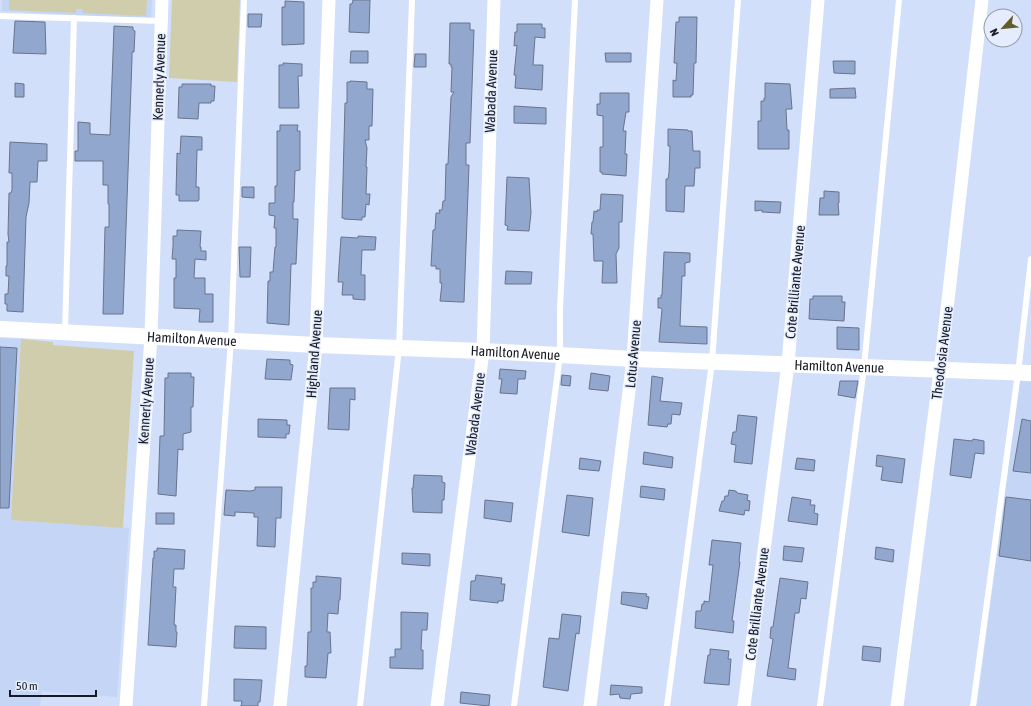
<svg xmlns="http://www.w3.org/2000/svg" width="1031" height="706" viewBox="0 0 1031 706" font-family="'Asap Condensed',sans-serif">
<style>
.built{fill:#c4d5f6}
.green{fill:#d0cdac}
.building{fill:#92a7ce;stroke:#68748c}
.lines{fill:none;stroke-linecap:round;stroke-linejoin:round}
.service{stroke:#fff;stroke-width:6}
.minor{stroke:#fff;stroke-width:13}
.tertiary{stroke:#fff;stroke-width:16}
.labels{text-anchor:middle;stroke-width:3;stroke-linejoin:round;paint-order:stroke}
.street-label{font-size:14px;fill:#151a23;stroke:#e4ecfd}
</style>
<rect width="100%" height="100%" fill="#d2dffa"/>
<g class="built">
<polygon points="2,0 152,0 151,19 2,11"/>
<polygon points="0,338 21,339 11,520 129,528 117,697 42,691 40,706 0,706"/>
<polygon points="1020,381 1031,382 1031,706 977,706"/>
</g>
<g class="green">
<polygon points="9,0 147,0 146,16 83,13 83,9 76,9 76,13 9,10"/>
<polygon points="172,0 240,0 237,82 169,78"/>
<polygon points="21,339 53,342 53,345 134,351 123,528 11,520"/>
</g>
<g class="building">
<polygon points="353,0 370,0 369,33 349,32 350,4 352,4"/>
<polygon points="285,1 304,2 304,44 282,45 282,7 285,7"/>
<polygon points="248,14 262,14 261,27 248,27"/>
<polygon points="679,17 697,17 696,63 694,63 693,95 691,95 691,97 673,97 673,80 676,81 677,63 674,63 676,22 679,22"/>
<polygon points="15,21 45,22 46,54 13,53"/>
<polygon points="450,23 470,23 470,30 474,30 470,143 466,143 466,165 469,165 464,302 460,302 440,301 442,283 440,283 440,269 436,269 436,266 431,266 433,230 435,230 436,213 440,213 439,210 442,210 443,201 445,201 446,164 448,164 451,97 454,92 451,92 452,67 451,67 451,64 449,64"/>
<polygon points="517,24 542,24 542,28 545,28 545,38 535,37 533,65 543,65 542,90 515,88 516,75 514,75 517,45 514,46 515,32 517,32"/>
<polygon points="114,26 133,27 133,30 135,31 134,52 132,52 132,58 123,314 103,314 105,227 109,227 109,204 108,204 108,185 103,185 103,161 75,161 75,151 78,151 78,122 90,123 90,134 110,135"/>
<polygon points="351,51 368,51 368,63 350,63"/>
<polygon points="605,53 631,53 631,62 606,62"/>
<polygon points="415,54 426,54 426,67 414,67"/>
<polygon points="833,61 855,61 855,74 834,73"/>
<polygon points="283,63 302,64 302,76 298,76 299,108 279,108 279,65 283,65"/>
<polygon points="350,81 367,82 367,89 373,89 372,126 369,126 369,140 365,140 367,148 366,167 367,167 366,194 370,194 369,205 366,204 365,217 362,217 362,220 344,219 344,218 342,218 345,103 347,103 347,82 350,82"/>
<polygon points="15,83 24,84 24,97 15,97"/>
<polygon points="765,83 790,84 792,109 786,109 787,130 789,130 789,149 758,149 758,121 761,121 761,101 764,101 764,98 765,98"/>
<polygon points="182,84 211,84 211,86 215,86 214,101 211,101 211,103 199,103 198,119 178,118 179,87 182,87"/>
<polygon points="855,88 856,98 830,98 830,89"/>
<polygon points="600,93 629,93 629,112 626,112 623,131 626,131 625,154 627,154 626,176 602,174 602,172 600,172 600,147 603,147 603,116 597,115 597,104 600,104"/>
<polygon points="514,106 546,108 546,124 514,123"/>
<polygon points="280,125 298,125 297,131 300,131 300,170 295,171 294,202 293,202 293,219 298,219 296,264 291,264 289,325 267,323 268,281 270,281 270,272 273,272 275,247 276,247 276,228 274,228 275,216 269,215 269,203 275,203 275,186 277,186 277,131 280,131"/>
<polygon points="668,129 688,130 688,131 692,131 693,151 700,151 700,168 695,168 694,186 685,186 684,212 666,211 666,179 668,179 669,173 670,146 668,146"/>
<polygon points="181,136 202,137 202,150 197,150 196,187 199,187 199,200 198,201 179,201 179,195 176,195 177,153 180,154"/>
<polygon points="10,142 47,144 47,161 38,161 37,182 30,182 29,203 26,217 23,312 7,311 7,304 5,304 5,294 8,294 9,276 6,276 6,266 7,266 7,242 9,242 8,234 9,193 11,193 12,190 12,173 9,173"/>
<polygon points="507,177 529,178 531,213 529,231 507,230 508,226 505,225"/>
<polygon points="242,187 254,187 254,198 242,197"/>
<polygon points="824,191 839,192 839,203 838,203 839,215 819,215 820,198 824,198"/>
<polygon points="601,194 623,195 622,222 619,222 619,248 616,254 617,283 602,283 603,261 594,261 593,234 591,234 592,222 593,222 594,211 597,212 597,210 600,210"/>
<polygon points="755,201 781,202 780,213 762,212 762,210 755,211"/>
<polygon points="177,230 201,231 200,247 201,247 201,251 206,251 206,260 195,259 194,278 205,278 205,294 213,294 213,322 199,322 200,309 174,308 174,278 176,278 176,259 172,259 173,246 173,236 177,236"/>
<polygon points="358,236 376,237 375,250 362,250 361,275 365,275 365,300 353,299 353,295 342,295 343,282 338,282 341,237 358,238"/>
<polygon points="239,247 251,247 250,277 240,277"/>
<polygon points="664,252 690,253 690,262 685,263 685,276 682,276 680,326 707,327 707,344 659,342 662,309 661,308 658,308 658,298 661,298 661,295 662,295"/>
<polygon points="506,271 532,272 531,284 505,284"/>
<polygon points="813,296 842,296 842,302 845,302 844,321 809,319 810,299 813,299"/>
<polygon points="837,327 859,328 859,350 837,349"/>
<polygon points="0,347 17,348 9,508 0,508"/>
<polygon points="267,359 290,360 290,364 293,365 291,380 265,379"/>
<polygon points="500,369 526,371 525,379 518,379 517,394 500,393 502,379 499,379"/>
<polygon points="168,373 191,373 191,377 194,377 193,407 191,407 191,432 183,434 183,450 178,449 176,496 158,494 160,436 164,436 165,378 168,378"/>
<polygon points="591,373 610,376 608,391 589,389"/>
<polygon points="562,375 571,376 570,386 561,385"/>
<polygon points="652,376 663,378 660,401 682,403 680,415 672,414 671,424 668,424 667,427 648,425"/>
<polygon points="840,381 858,381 855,398 838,395"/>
<polygon points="330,388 355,388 355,400 350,399 349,430 328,429"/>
<polygon points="738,415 757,417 752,464 734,462 736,445 731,444 733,432 736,432"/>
<polygon points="258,419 287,420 287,425 290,425 289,434 286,434 286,438 258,437"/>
<polygon points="1022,419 1031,421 1031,473 1013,471"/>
<polygon points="954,439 972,441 973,439 984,441 984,454 975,453 971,478 950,475"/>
<polygon points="644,452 673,457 672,468 643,464"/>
<polygon points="877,455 905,459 902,483 881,480 883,467 876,466"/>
<polygon points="580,458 601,461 599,471 579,469"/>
<polygon points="797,458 815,460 814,471 795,469"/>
<polygon points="414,475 442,476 442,482 445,483 444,500 442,500 442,513 413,512 412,488 413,488"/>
<polygon points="641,486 665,489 664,500 640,497"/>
<polygon points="255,487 282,487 281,518 276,518 275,547 257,546 258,517 254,517 254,513 235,512 235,516 224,515 226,490 250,491 255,490"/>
<polygon points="729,490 736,491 737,493 748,495 747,500 750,501 749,511 745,510 744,515 719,511 722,501 724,501 725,496 728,496"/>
<polygon points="567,495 593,498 589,536 562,532"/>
<polygon points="792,497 811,500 810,505 815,505 814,513 818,514 817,525 788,521"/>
<polygon points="1006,497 1031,500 1031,561 999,556"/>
<polygon points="485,500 513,503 511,522 484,518"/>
<rect x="156" y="513" width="18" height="11"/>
<polygon points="712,540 741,543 739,562 740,562 732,621 734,621 733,633 695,628 696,611 701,611 702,604 704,604 704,601 709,602 713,565 709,565"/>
<polygon points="784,546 804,548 802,562 783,560"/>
<polygon points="876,547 894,550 893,562 875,559"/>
<polygon points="157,548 185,550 184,569 174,569 173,587 176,587 174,625 176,625 176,632 177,632 176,647 148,645 153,558 154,558 154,551 157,551"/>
<polygon points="402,553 430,554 430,566 402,564"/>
<polygon points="476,575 502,578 501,584 505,584 503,601 498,601 498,603 470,600 471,581 475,581"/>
<polygon points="316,576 341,578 340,600 339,600 338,614 328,613 327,632 330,632 331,653 328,653 326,678 305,677 305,666 307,666 308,632 311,632 311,588 313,588 313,582 316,582"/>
<polygon points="780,578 808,582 806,599 801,598 799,613 795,613 788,668 796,669 795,680 767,676 773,639 770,638 771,627 773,627"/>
<polygon points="622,592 647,594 646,596 649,597 647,609 621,604"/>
<polygon points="401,612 428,613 427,630 422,630 421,650 423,650 423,669 390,668 390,657 395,657 395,649 401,649"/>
<polygon points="562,614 581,616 579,634 576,633 568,691 543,687 549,638 559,639"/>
<polygon points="235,626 266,627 266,649 234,648"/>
<polygon points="863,646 881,648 880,662 862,660"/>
<polygon points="710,649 729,651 728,659 731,659 729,685 704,683 708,655 710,655"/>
<polygon points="234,679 262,680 260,702 258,702 258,706 241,706 242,701 234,701"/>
<polygon points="611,685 642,687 642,693 631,694 630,699 620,698 619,694 610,695"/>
<polygon points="461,692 490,695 489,706 460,703"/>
</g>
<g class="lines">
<g class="service">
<polyline points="0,16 161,21"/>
<polyline points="65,332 74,18"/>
<polyline points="204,706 231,340 244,0"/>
<polyline points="360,706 399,348 412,0"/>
<polyline points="514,706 560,355 560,309 575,0"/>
<polyline points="667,706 712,362 738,0"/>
<polyline points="820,706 864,367 899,0"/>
<polyline points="973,706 1018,373 1031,259"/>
</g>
<g class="minor">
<polyline points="126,706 151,336 162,0"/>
<polyline points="280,706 316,345 329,0"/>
<polyline points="437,706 483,351 494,0"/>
<polyline points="590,706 633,359 657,0"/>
<polyline points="744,706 788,364 818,0"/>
<polyline points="897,706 940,371 982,0"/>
</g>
<path class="tertiary" id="s1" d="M0 329 316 345 483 351 633 359 1031 373"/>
</g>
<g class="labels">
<g class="street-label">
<text transform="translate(159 77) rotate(-88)" y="5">Kennerly Avenue</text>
<text transform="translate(491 91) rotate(-88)" y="5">Wabada Avenue</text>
<text transform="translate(795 282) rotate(-85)" y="5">Cote Brilliante Avenue</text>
<text dy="5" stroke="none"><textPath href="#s1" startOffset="192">Hamilton Avenue</textPath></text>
<text dy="5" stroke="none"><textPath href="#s1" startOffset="516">Hamilton Avenue</textPath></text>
<text transform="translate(942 353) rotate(-83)" y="5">Theodosia Avenue</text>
<text transform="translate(314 354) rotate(-86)" y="5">Highland Avenue</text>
<text transform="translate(633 354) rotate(-85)" y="5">Lotus Avenue</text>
<text dy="5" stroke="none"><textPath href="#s1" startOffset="840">Hamilton Avenue</textPath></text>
<text transform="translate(146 401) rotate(-86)" y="5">Kennerly Avenue</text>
<text transform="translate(475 414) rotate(-83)" y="5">Wabada Avenue</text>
<text transform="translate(757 604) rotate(-83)" y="5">Cote Brilliante Avenue</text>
</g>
</g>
<g transform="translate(1003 28) rotate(243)"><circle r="19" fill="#e4ecfd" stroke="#9198a6"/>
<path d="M0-3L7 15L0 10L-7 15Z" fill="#625c29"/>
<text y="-6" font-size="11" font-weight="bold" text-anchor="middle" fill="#151a23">N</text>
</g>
<path d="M10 690v6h86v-6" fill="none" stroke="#151a23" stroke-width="2"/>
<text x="16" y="690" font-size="12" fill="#151a23" stroke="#e4ecfd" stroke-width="3" paint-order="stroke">50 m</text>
</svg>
